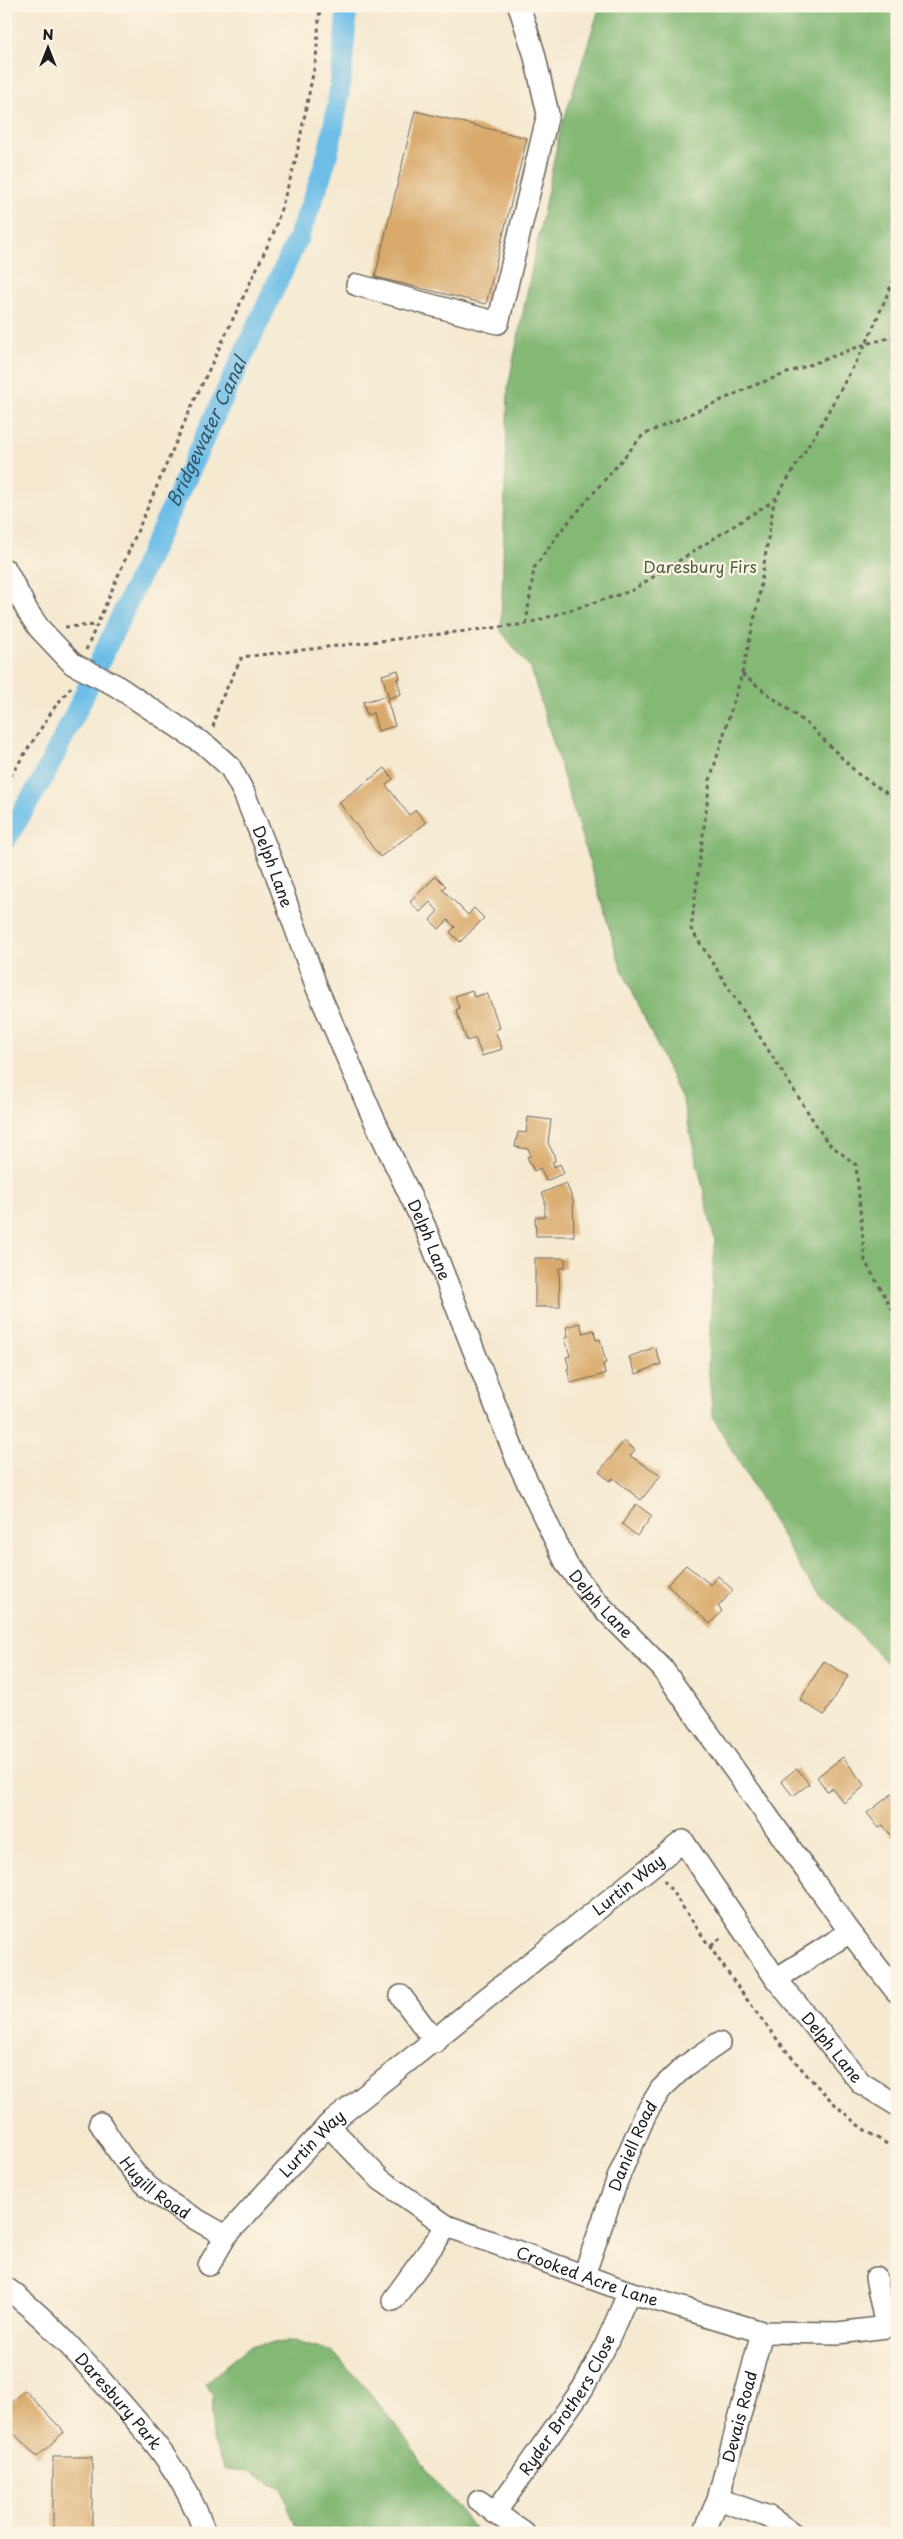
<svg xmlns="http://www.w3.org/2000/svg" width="903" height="2539" viewBox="0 0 903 2539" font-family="'Playpen Sans',sans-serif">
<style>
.forest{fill:#83b874;stroke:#506a48}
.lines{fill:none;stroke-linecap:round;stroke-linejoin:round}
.canal{stroke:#6cbee8;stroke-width:21}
.building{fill:#d9aa6c}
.minor-casing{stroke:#68645b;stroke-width:24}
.path{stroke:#68645b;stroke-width:3;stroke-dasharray:4 4;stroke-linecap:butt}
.minor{stroke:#fff;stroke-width:21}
.minor-bridge-casing{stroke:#68645b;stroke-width:24;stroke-linecap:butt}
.minor-bridge{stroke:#fff;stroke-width:21}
.labels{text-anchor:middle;stroke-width:4.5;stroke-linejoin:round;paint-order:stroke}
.park-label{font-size:16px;fill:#4c5d41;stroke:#fcf5e5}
.street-label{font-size:16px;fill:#1c1c1c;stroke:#fcf5e5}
.water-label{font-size:18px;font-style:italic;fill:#385563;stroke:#fcf5e5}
</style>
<rect width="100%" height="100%" fill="#fcf5e5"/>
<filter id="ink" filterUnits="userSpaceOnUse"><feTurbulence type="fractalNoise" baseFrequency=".02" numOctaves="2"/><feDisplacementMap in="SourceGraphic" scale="10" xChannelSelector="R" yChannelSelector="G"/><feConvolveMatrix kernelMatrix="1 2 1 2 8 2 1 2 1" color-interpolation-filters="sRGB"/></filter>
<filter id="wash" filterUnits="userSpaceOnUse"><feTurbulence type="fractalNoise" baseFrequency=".0096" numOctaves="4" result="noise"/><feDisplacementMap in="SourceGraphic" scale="20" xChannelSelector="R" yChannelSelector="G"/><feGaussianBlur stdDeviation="1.12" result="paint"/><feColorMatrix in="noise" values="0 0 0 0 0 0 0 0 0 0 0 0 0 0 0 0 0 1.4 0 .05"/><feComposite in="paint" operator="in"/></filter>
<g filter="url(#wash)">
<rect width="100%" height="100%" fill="#f5e9d0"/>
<g class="forest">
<polygon points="600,6 897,6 897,1674 805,1576 713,1417 708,1365 715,1241 683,1102 621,967 531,669 501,631 508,387 559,135"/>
<polygon points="297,2341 333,2352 370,2393 403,2435 428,2472 478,2533 298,2533 282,2490 250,2471 224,2469 212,2438 213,2396 205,2384 251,2345"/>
</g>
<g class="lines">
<path class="canal" id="s1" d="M6 839 43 778 79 706 298 238C306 217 315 195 322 173 339 120 343 62 347 6"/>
</g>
<g id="blocks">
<g class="building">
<polygon points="415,111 527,138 486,304 375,277"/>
<polygon points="398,670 400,678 397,679 401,694 389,698 382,675"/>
<polygon points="386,696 395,726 378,731 373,713 367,715 363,702"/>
<polygon points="385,768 393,779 386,785 409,815 416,810 426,823 380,857 339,802"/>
<polygon points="436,876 446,886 442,889 468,915 474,908 484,918 460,942 450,932 455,927 448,920 439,929 430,920 438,911 430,902 420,912 410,902"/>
<polygon points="472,990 474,997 487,993 500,1028 495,1030 502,1049 482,1056 475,1038 467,1041 456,1010 459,1008 455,996"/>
<polygon points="528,1117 551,1120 548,1143 554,1155 555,1161 552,1162 555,1167 560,1164 564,1173 546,1181 540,1168 534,1171 527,1157 531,1155 528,1149 515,1147 518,1132 526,1133"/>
<polygon points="566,1183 573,1200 574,1236 536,1236 535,1217 545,1217 545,1200 542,1193"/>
<polygon points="535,1258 565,1258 565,1268 559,1268 560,1307 535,1307"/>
<polygon points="580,1323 583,1333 594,1330 596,1340 600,1339 606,1363 603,1364 605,1374 571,1383 567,1369 569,1368 566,1357 570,1356 565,1338 568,1337 566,1327"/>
<polygon points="655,1347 661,1364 636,1374 629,1357"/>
<polygon points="624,1441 635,1450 630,1456 661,1475 641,1500 613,1478 610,1481 599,1472"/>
<polygon points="636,1504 652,1516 637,1536 622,1524"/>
<polygon points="686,1565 711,1585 718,1576 733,1590 718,1607 722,1611 710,1624 667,1585"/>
<polygon points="824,1661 848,1676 824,1715 800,1700"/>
<polygon points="843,1757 865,1786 844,1803 832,1788 827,1791 817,1777"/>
<polygon points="797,1768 809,1784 793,1796 781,1781"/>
<polygon points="897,1790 897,1839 895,1841 883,1825 879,1828 867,1813"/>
<polygon points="25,2390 64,2432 37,2457 6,2425 6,2408"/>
<rect x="53" y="2457" width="39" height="76"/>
</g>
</g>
</g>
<g filter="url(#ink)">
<use href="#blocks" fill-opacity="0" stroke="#68645b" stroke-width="1"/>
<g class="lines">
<defs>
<g id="minor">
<polyline points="357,285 498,323 548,114 534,53 519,6"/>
<polyline points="6,570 28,612 39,628 73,664"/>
<path id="s2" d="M115 685 208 747 230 767 244 793 271 860 317 988 372 1115 425 1227 517 1460 567 1565 593 1598 662 1668 850 1932 896 1991"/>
<polyline points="776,1979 850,1932"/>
<polyline points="401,1996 435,2042"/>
<path id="s3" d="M100 2123C112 2142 124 2162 140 2179 164 2203 196 2219 226 2236"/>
<path id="s4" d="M328 2125 381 2180 447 2226 629 2292 762 2332 838 2333 886 2327 876 2278"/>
<path id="s5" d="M209 2265 226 2236 328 2125 683 1841 776 1979 861 2083 897 2105"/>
<path id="s6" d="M584 2275 618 2178 645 2115 661 2089 684 2067 719 2043"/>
<path id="s7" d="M6 2288C44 2316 75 2351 106 2386 146 2431 185 2474 205 2533"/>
<polyline points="393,2300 447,2226"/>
<polyline points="718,2499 769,2517 792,2533"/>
<polyline points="479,2501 524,2533"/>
<path id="s8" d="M495 2513 583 2388 603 2351 629 2292"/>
<path id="s9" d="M704 2533 718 2499 762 2332"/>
</g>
</defs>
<use href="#minor" class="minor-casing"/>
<g class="path">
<polyline points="897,272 866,344 815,435 774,501 758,602 742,674 710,780 691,929 827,1142 856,1165 865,1261 892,1309 897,1312"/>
<polyline points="526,624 534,568 560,532 643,435 755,385 866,344 897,336"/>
<polyline points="65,627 97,625"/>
<polyline points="86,650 189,412 274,232 295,163 316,59 320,6"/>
<polyline points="742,674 811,727 858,774 897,800"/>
<polyline points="213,727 219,704 242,657 526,624 631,591 773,501"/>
<polyline points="6,783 54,708 72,686"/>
<path d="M664 1880C720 1960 783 2062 858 2125 870 2134 884 2142 897 2150"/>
<polyline points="711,1946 723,1936"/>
</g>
<use href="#minor" class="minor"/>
<defs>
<polyline id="minor-bridge" points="73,664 115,685"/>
</defs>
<use href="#minor-bridge" class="minor-bridge-casing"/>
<use href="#minor-bridge" class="minor-bridge"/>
</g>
</g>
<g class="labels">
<g class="park-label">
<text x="700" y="573">Daresbury Firs</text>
</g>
<g class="street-label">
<text dy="6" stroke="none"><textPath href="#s2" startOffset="250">Delph Lane</textPath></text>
<text dy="6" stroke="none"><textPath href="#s2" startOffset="655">Delph Lane</textPath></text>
<text dy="6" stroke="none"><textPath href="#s2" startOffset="1060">Delph Lane</textPath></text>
<text dy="6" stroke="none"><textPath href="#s5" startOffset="569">Lurtin Way</textPath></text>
<text dy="6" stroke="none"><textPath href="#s5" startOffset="894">Delph Lane</textPath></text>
<text dy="6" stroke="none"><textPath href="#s5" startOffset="160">Lurtin Way</textPath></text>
<text dy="6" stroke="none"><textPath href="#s6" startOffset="138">Daniell Road</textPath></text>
<text dy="6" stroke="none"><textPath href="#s3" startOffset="86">Hugill Road</textPath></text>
<text dy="6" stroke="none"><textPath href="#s4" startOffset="306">Crooked Acre Lane</textPath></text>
<text dy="6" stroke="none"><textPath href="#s7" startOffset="160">Daresbury Park</textPath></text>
<text dy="6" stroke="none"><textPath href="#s8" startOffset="130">Ryder Brothers Close</textPath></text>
<text dy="6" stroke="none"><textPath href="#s9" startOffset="122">Devais Road</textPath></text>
</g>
<g class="water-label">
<text dy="6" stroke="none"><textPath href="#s1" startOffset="454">Bridgewater Canal</textPath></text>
</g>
</g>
<rect width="903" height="2539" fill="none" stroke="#fcf5e5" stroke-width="25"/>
<g transform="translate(48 48)" stroke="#fcf5e5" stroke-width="4" paint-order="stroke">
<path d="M0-4L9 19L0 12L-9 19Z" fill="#1c1c1c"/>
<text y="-8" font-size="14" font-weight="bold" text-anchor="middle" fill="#1c1c1c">N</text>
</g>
</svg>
